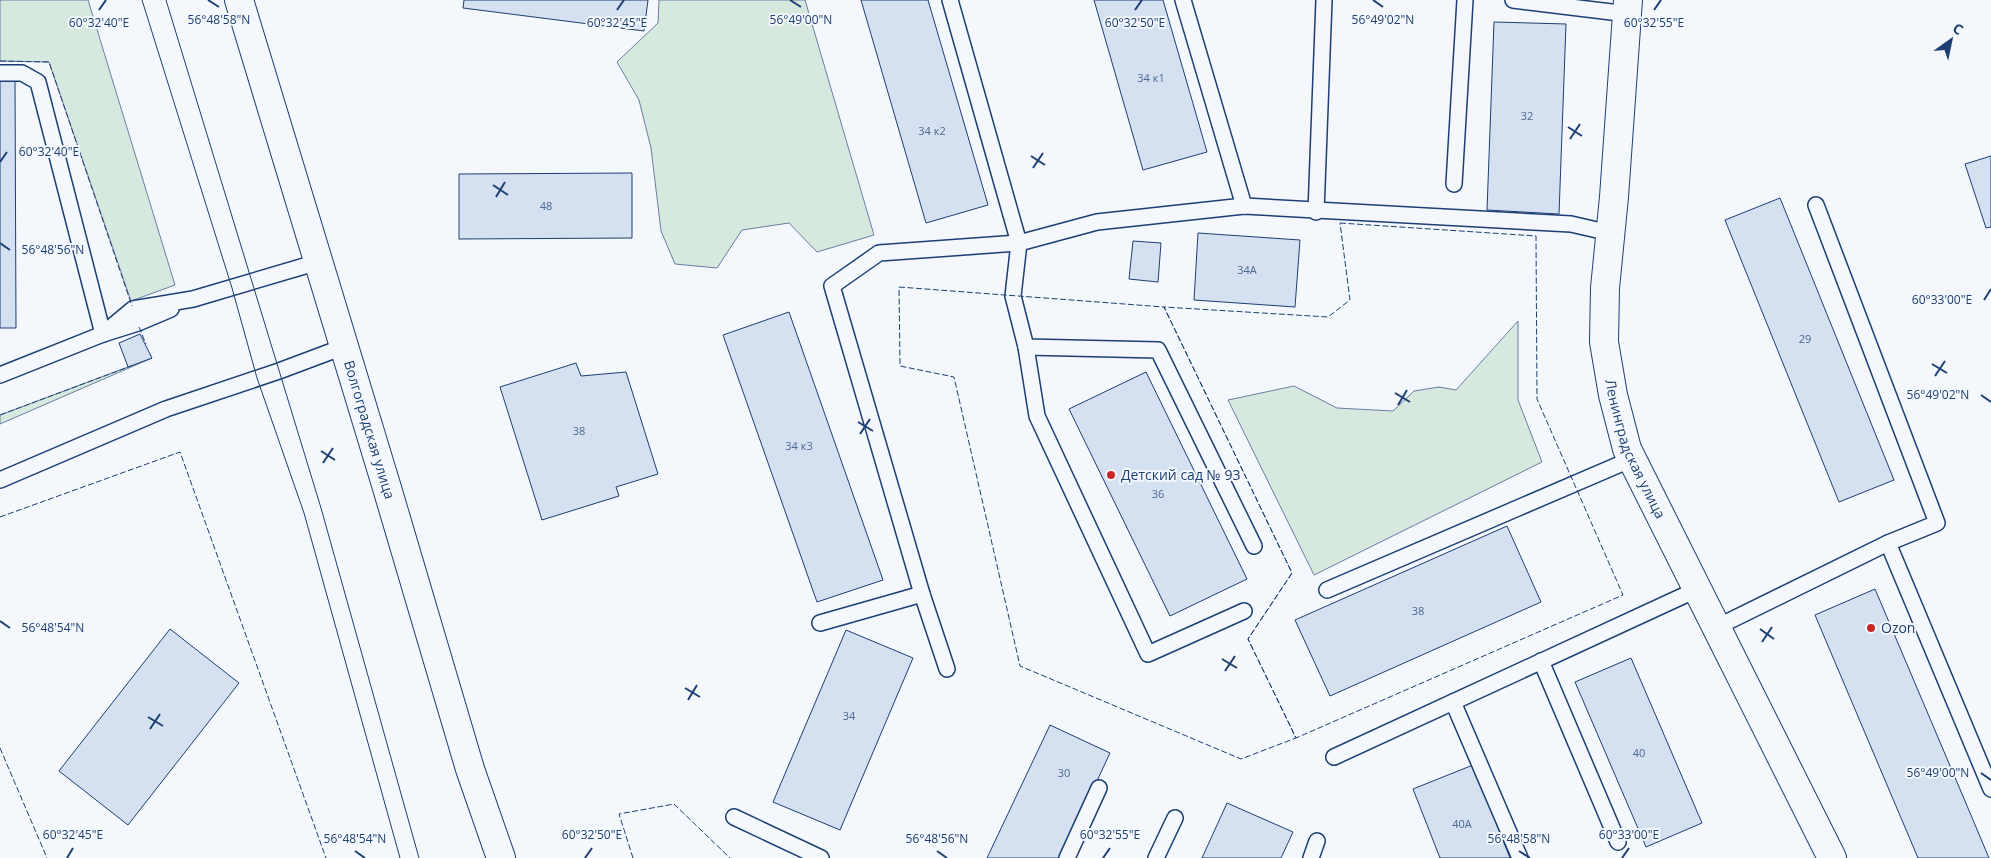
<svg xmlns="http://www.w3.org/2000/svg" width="1991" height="858" viewBox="0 0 1991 858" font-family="'Open Sans',sans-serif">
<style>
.green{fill:#d7e8df;stroke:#687fa3}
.building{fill:#d5e0f0;stroke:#1d3f73}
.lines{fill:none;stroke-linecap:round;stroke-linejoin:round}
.lane-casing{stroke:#1d3f73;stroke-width:18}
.street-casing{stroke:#1d3f73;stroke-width:30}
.secondary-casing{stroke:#1d3f73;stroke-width:30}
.lane{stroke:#f4f7fb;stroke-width:15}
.street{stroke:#f4f7fb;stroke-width:28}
.secondary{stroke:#f4f7fb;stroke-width:28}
.tram{stroke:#1d3f73;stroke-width:1}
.fence{stroke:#1d3f73;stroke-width:1;stroke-dasharray:6 2.5;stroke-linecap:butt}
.ticks{fill:none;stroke:#1d3f73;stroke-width:2}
.poi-dot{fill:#c62828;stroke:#f4f7fb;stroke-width:2}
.labels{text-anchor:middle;stroke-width:4;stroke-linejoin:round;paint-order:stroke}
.number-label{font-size:11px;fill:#4b6792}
.street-label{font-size:14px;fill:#1d3f73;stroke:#f4f7fb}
.poi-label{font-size:14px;fill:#1d3f73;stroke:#f4f7fb;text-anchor:start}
.ticks-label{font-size:12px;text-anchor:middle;fill:#1d3f73;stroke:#f4f7fb;stroke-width:4;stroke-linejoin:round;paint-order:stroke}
</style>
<rect width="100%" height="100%" fill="#f4f7fb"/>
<g class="green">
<polygon points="0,0 88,0 175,285 131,301 49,62 0,61"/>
<polygon points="659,0 805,0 874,235 817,252 789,223 742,230 717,268 675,264 661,231 651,148 639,100 617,62 658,23"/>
<polygon points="1518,321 1518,400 1542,462 1314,575 1228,400 1294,386 1337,408 1393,411 1414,391 1439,387 1456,390"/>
<polygon points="152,358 0,424 0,415"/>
</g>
<g class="building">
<polygon points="464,0 648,0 644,31 463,8"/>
<polygon points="861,0 928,0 988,205 926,223"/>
<polygon points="1094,0 1163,0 1207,152 1143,170"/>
<polygon points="1494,22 1566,24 1559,214 1487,210"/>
<polygon points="0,77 15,77 16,328 0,328"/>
<polygon points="1991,156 1991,227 1986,228 1965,164"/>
<polygon points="632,173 632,238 459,239 459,174"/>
<polygon points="1780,198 1894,480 1839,502 1725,220"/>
<polygon points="1198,233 1300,240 1295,307 1194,300"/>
<polygon points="1133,241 1161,243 1158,282 1129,279"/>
<polygon points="789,312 883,580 817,602 723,335"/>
<polygon points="140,334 152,358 128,367 119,343"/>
<polygon points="576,363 581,376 626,372 658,474 616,487 619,496 542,520 500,387"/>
<polygon points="1146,372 1247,579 1170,616 1069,409"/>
<polygon points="1507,526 1541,602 1330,696 1295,620"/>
<polygon points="1875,589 1965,801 1989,858 1918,858 1815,615"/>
<polygon points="170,629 239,683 128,825 59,771"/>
<polygon points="846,630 913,658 840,830 773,802"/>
<polygon points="1631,658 1702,823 1646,847 1575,682"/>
<polygon points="1050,725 1110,753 1061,858 987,858"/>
<polygon points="1473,765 1510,858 1440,858 1413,789"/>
<polygon points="1227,803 1293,832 1281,858 1202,858"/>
</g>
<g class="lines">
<defs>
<g id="lane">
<polyline points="950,0 1019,243 1013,296 1026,347 1158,350 1254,546"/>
<polyline points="1183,0 1244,206"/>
<polyline points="1513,0 1628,14"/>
<polyline points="0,73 22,73 38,82 103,334"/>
<polyline points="1454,184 1465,0"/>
<polyline points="1316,212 1324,0"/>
<polyline points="103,334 133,309 193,299 318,262"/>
<polyline points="1026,347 1037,416 1148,654 1244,611"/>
<polyline points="0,375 103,334 138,323 171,309"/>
<polyline points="0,480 166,409 279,371 343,347"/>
<polyline points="1888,543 1991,789"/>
<polyline points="1327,590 1632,459"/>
<polyline points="922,594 832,286 879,253 1019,243 1097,222 1244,206 1571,224 1610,233"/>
<polyline points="820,623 922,594 947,669"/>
<polyline points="1717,627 1888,543 1937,523 1816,205"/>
<polyline points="1541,661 1618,842"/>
<polyline points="1453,702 1520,858"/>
<polyline points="1334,757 1698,589"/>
<polyline points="734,817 821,858"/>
<polyline points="1067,858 1099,788"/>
<polyline points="1156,858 1175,818"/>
<polyline points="1311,858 1317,841"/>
</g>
<g id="street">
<path id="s1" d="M1628 0 1614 197 1605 288 1604 342 1613 395 1627 449 1832 858"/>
</g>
<g id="secondary">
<path id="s2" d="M239 0 387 488 470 769 501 858"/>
</g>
</defs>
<use href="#lane" class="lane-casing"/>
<use href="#street" class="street-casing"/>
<use href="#secondary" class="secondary-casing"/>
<use href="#lane" class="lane"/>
<use href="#street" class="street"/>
<use href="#secondary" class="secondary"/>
<g class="tram">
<polyline points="142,0 232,288 257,378 304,513 400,858"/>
<polyline points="166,0 321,508 419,858"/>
</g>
<g class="fence">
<polyline points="0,61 49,62 132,306"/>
<polygon points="1340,223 1536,236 1537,399 1623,595 1296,738 1248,639 1292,573 1164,307 1328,317 1350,300"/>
<polygon points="899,287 1164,307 1292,573 1248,639 1296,738 1241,759 1020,666 954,377 900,366"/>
<polyline points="139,327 146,344"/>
<polyline points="0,415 131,366"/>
<polyline points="0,517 180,452 326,858"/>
<polyline points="0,748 47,858"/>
<polyline points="633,858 619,814 674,804 730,858"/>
</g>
</g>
<path class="ticks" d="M208 0 219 7M790 0 801 7M1373 0 1383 7M99 10 106 0M617 10 624 0M1135 10 1142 0M1654 10 1661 0M1568 127 1582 136M1570 139 1580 124M1031 156 1045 165M0 162 7 152M1033 168 1043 153M493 185 508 195M496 197 505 182M0 243 10 250M1984 300 1991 289M1932 364 1947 373M1935 376 1945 361M1395 393 1410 402M1981 395 1991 402M1398 405 1407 390M858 422 873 431M860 434 870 419M321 451 335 460M323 463 333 448M0 621 10 628M1760 629 1774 639M1762 642 1772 627M1222 659 1237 668M1225 671 1235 656M685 688 700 697M688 700 697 685M148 717 163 726M150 729 160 714M1981 773 1991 780M355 851 365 858M937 851 947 858M1519 851 1530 858M67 858 73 848M585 858 592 848M1103 858 1110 848M1622 858 1629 848"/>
<g class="poi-dot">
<circle cx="1111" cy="475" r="5"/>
<circle cx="1871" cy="628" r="5"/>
</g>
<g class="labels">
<g class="number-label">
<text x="1151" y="82">34 к1</text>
<text x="1527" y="120">32</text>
<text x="932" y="135">34 к2</text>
<text x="546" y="210">48</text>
<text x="1247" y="274">34А</text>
<text x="1805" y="343">29</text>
<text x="579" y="435">38</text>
<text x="799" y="450">34 к3</text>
<text x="1158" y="498">36</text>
<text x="1418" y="615">38</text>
<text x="849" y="720">34</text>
<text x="1639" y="757">40</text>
<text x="1064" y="777">30</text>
<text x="1462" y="828">40А</text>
</g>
<g class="street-label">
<text dy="5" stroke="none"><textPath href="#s2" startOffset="449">Волгоградская улица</textPath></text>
<text dy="5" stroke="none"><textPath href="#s1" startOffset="455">Ленинградская улица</textPath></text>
</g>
<g class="poi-label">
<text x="1121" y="480">Детский сад № 93</text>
<text x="1881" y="633">Ozon</text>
</g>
</g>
<g class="ticks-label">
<text x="219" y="24">56°48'58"N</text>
<text x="801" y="24">56°49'00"N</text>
<text x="1383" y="24">56°49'02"N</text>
<text x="1654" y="27">60°32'55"E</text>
<text x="99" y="27">60°32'40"E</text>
<text x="617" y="27">60°32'45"E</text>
<text x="1135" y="27">60°32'50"E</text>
<text x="49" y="156">60°32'40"E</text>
<text x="53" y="254">56°48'56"N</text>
<text x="1942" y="304">60°33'00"E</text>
<text x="1938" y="399">56°49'02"N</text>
<text x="53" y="632">56°48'54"N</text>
<text x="1938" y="777">56°49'00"N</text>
<text x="73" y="839">60°32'45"E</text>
<text x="592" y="839">60°32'50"E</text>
<text x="1110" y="839">60°32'55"E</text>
<text x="1629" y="839">60°33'00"E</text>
<text x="355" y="843">56°48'54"N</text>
<text x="937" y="843">56°48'56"N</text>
<text x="1519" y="843">56°48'58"N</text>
</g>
<g transform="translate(1951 40) rotate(33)" stroke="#f4f7fb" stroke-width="4" paint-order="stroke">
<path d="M0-4L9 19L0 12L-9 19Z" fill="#1d3f73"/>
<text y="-8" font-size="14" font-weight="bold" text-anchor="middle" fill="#1d3f73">С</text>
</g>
</svg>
